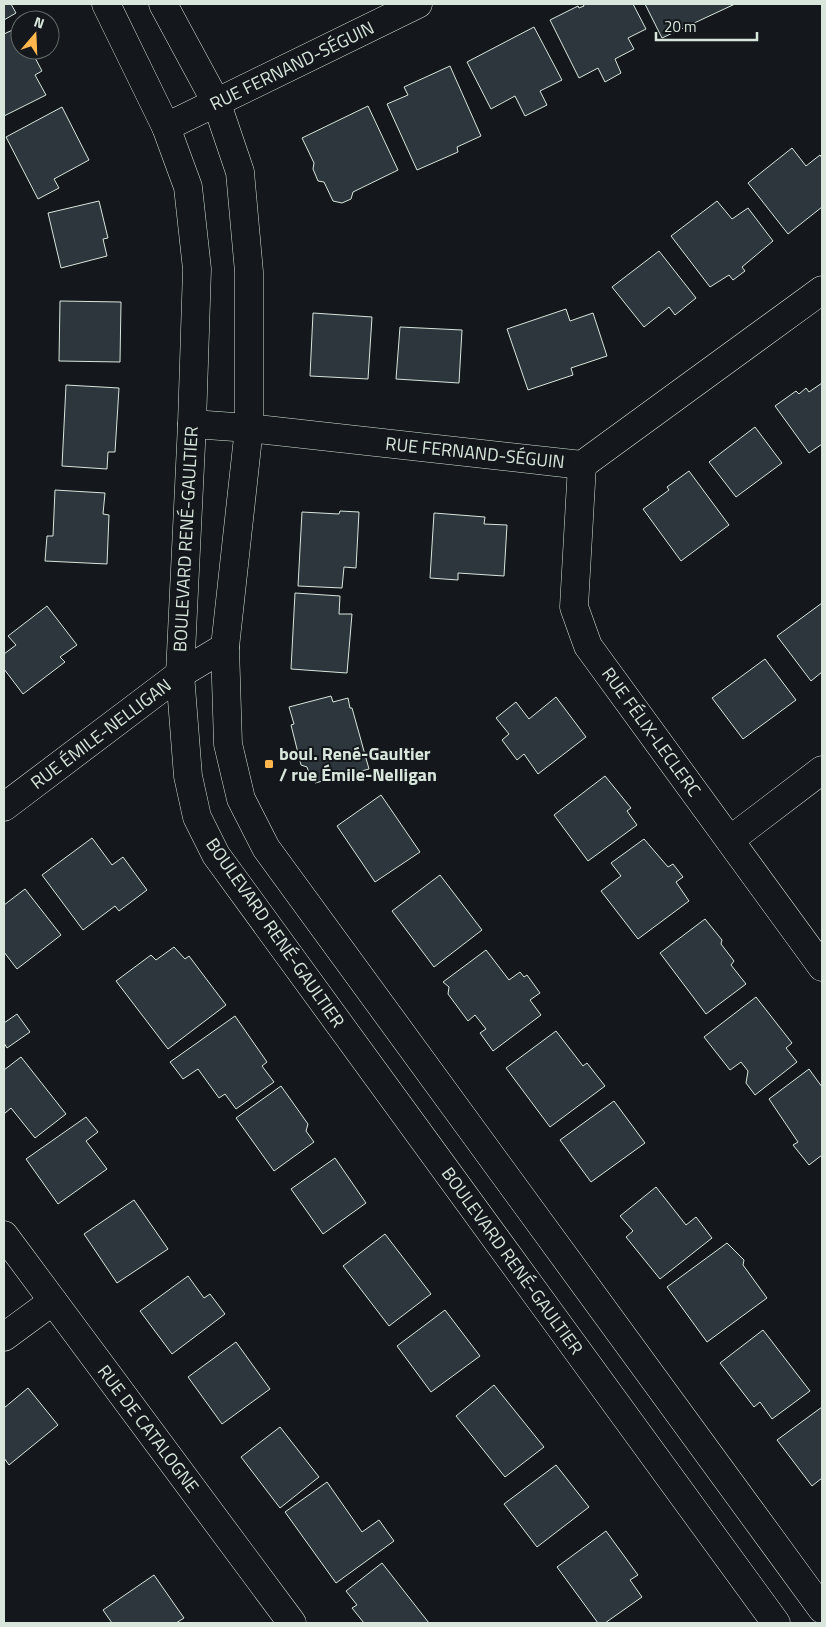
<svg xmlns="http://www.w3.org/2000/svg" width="826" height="1627" viewBox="0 0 826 1627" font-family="'Titillium Web',sans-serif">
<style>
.building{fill:#2c363c;stroke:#d8e6dc}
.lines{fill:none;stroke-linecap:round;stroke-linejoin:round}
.minor-casing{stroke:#d8e6dc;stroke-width:29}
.tertiary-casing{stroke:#d8e6dc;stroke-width:29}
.minor{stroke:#14181c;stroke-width:28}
.tertiary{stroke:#14181c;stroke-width:28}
.poi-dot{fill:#ffb74d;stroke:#14181c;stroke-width:2}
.labels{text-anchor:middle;stroke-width:4;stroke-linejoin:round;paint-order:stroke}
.street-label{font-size:18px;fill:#d8e6dc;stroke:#14181c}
.poi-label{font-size:18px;font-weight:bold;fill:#d8e6dc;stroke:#14181c;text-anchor:start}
</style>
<rect width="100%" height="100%" fill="#14181c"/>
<g class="building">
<polygon points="4,4 11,4 16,13 4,20"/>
<polygon points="583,4 633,4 646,29 628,38 634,49 615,59 621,73 605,82 598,68 579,78 550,20 578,6 579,8 584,6"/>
<polygon points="645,4 735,4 662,38"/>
<polygon points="19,27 20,50 31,50 42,71 35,75 46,95 4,116 4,34"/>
<polygon points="534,27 562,80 540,91 547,105 525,116 515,96 491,109 467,62"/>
<polygon points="450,66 481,136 457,147 458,152 417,170 387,104 408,95 404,87"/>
<polygon points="368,106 398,170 353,192 351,199 342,203 333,201 324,182 318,181 313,169 314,163 302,138"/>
<polygon points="62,107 89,160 54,179 59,188 38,199 6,137"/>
<polygon points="792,148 806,166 820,155 822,158 822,207 788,234 748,183"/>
<polygon points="99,201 108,238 103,239 107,256 61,268 48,213"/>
<polygon points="717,201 732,219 748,208 773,241 742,267 745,271 733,280 729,275 710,287 671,236"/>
<polygon points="659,251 696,298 675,315 669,307 644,327 612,287"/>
<polygon points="60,301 121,302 120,362 59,361"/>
<polygon points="566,309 570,321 593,313 607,356 571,368 573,375 528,390 507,329"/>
<polygon points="313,313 372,317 368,379 310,376"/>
<polygon points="400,327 462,330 459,383 396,379"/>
<polygon points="822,383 822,444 809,453 775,406 796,391 799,394 806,388 809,392"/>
<polygon points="66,385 119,388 115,452 108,452 107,469 62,466"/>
<polygon points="755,427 782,463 736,497 709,462"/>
<polygon points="689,471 729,525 681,561 643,509 669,490 667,487"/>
<polygon points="55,490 105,493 103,514 109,515 107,564 45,561 47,536 53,536"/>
<polygon points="340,511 359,512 356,568 344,567 342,588 298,586 302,512 339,514"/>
<polygon points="434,513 485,517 484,524 507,525 504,576 458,573 458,580 430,578"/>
<polygon points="295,593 340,596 339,614 352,614 347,673 291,669"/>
<polygon points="822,603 822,672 811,681 777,636"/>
<polygon points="47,606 77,645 60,657 65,662 23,694 4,669 4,654 16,645 8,636"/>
<polygon points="765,659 796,700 743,739 712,698"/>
<polygon points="331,696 333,702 348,698 350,708 352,708 369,769 315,783 314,778 310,776 307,767 301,765 291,725 294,724 289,707"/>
<polygon points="556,697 586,737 538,774 524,754 517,760 502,740 509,734 496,718 516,702 529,719"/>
<polygon points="605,776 631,808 627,811 637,825 588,861 554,815"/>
<polygon points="381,795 420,852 375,882 337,826"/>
<polygon points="92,838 112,865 123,857 147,890 119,911 115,906 83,930 42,875"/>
<polygon points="644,839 668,867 673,864 683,877 676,882 689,901 638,939 601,891 621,876 611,863"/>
<polygon points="440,875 482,930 434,967 392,911"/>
<polygon points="25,889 61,935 17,969 4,952 4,905"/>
<polygon points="705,919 722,940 721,944 734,961 731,965 746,984 706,1014 660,953"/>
<polygon points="174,947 185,959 189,956 226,1005 168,1049 116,981 151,955 156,960"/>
<polygon points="486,950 509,980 520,972 524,977 527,975 540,993 530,1000 541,1015 493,1051 480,1033 486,1029 475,1015 468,1021 448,994 449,987 443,982"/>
<polygon points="756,997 792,1043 786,1048 797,1062 755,1095 746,1083 748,1071 741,1062 730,1070 704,1037"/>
<polygon points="17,1014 30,1032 7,1048 4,1043 4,1023"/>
<polygon points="235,1016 267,1062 262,1066 274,1082 236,1109 225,1094 219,1098 198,1069 183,1079 170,1062"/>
<polygon points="556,1031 583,1066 587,1063 605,1086 550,1127 506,1068"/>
<polygon points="21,1057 66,1114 35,1138 11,1108 4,1114 4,1070"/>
<polygon points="809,1069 822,1087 822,1155 809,1165 793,1145 798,1142 769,1099"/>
<polygon points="281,1086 308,1124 306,1131 314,1142 274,1171 236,1118"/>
<polygon points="614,1101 645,1143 591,1182 560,1140"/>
<polygon points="86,1117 98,1132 86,1141 107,1169 58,1204 26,1159"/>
<polygon points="335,1158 366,1203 323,1234 291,1189"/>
<polygon points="656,1187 686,1225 696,1217 712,1238 660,1279 626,1237 633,1231 620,1216"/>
<polygon points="134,1200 168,1249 117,1283 84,1234"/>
<polygon points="385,1234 431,1294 389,1326 343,1266"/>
<polygon points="727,1243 744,1260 743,1265 767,1298 707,1342 667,1287"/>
<polygon points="188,1276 204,1298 210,1294 225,1314 172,1354 140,1311"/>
<polygon points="445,1310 480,1356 431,1392 397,1346"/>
<polygon points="763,1330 810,1391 772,1419 760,1402 754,1407 720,1363"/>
<polygon points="236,1342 270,1389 222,1424 188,1377"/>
<polygon points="494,1385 544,1447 505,1477 456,1416"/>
<polygon points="28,1388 58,1425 9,1465 4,1458 4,1408"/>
<polygon points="822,1407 822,1478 812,1486 777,1440"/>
<polygon points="280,1427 319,1477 280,1508 241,1457"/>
<polygon points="556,1465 589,1507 537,1547 504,1504"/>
<polygon points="327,1482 362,1532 379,1520 394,1541 336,1583 285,1512"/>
<polygon points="606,1531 638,1575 630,1580 642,1597 605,1623 598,1623 557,1567"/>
<polygon points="382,1563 429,1623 364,1623 352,1608 357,1605 346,1591"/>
<polygon points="154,1575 184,1618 176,1623 112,1623 103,1610"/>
</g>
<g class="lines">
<defs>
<g id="minor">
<polyline points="166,127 418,4"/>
<polyline points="192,424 249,428 582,465 822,290"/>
<polyline points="582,465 574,607 588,646 822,967"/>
<polyline points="4,807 180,674 225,647"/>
<polyline points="730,840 822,770"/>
<polyline points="4,1235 292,1623"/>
<polyline points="4,1337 53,1301"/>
</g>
<g id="tertiary">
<polyline points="106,4 166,127 188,187 197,269 192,424 180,674 188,776 197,817 216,855 776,1623"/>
<polyline points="163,4 217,104 240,172 249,272 249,428 225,647 228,744 241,799 266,848 822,1609"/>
</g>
</defs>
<use href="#minor" class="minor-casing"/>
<use href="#tertiary" class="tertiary-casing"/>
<use href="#minor" class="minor"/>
<use href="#tertiary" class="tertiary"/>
</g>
<rect class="poi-dot" x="264" y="759" width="10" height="10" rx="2.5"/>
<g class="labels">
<g class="street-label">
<text transform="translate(292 66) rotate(-26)" y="6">RUE FERNAND-SÉGUIN</text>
<text transform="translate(475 453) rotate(6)" y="6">RUE FERNAND-SÉGUIN</text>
<text transform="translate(186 539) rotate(-87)" y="6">BOULEVARD RENÉ-GAULTIER</text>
<text transform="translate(651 732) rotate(54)" y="6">RUE FÉLIX-LECLERC</text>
<text transform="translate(101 734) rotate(-37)" y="6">RUE ÉMILE-NELLIGAN</text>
<text transform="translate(275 933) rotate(55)" y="6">BOULEVARD RENÉ-GAULTIER</text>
<text transform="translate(512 1261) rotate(54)" y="6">BOULEVARD RENÉ-GAULTIER</text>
<text transform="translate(148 1429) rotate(53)" y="6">RUE DE CATALOGNE</text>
</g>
<g class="poi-label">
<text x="279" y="760">boul. René-Gaultier<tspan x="279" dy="21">/ rue Émile-Nelligan</tspan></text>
</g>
</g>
<rect width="826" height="1627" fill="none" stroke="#d8e6dc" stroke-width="10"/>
<g transform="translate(35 35) rotate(19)"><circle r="24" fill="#14181c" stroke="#626a69"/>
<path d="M0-4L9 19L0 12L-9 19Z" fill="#ffb74d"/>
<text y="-8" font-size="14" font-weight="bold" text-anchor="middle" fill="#d8e6dc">N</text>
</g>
<path d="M656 32v8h101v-8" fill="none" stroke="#d8e6dc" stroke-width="2.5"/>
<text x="664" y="32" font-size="15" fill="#d8e6dc" stroke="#14181c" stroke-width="4" paint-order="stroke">20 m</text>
</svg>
